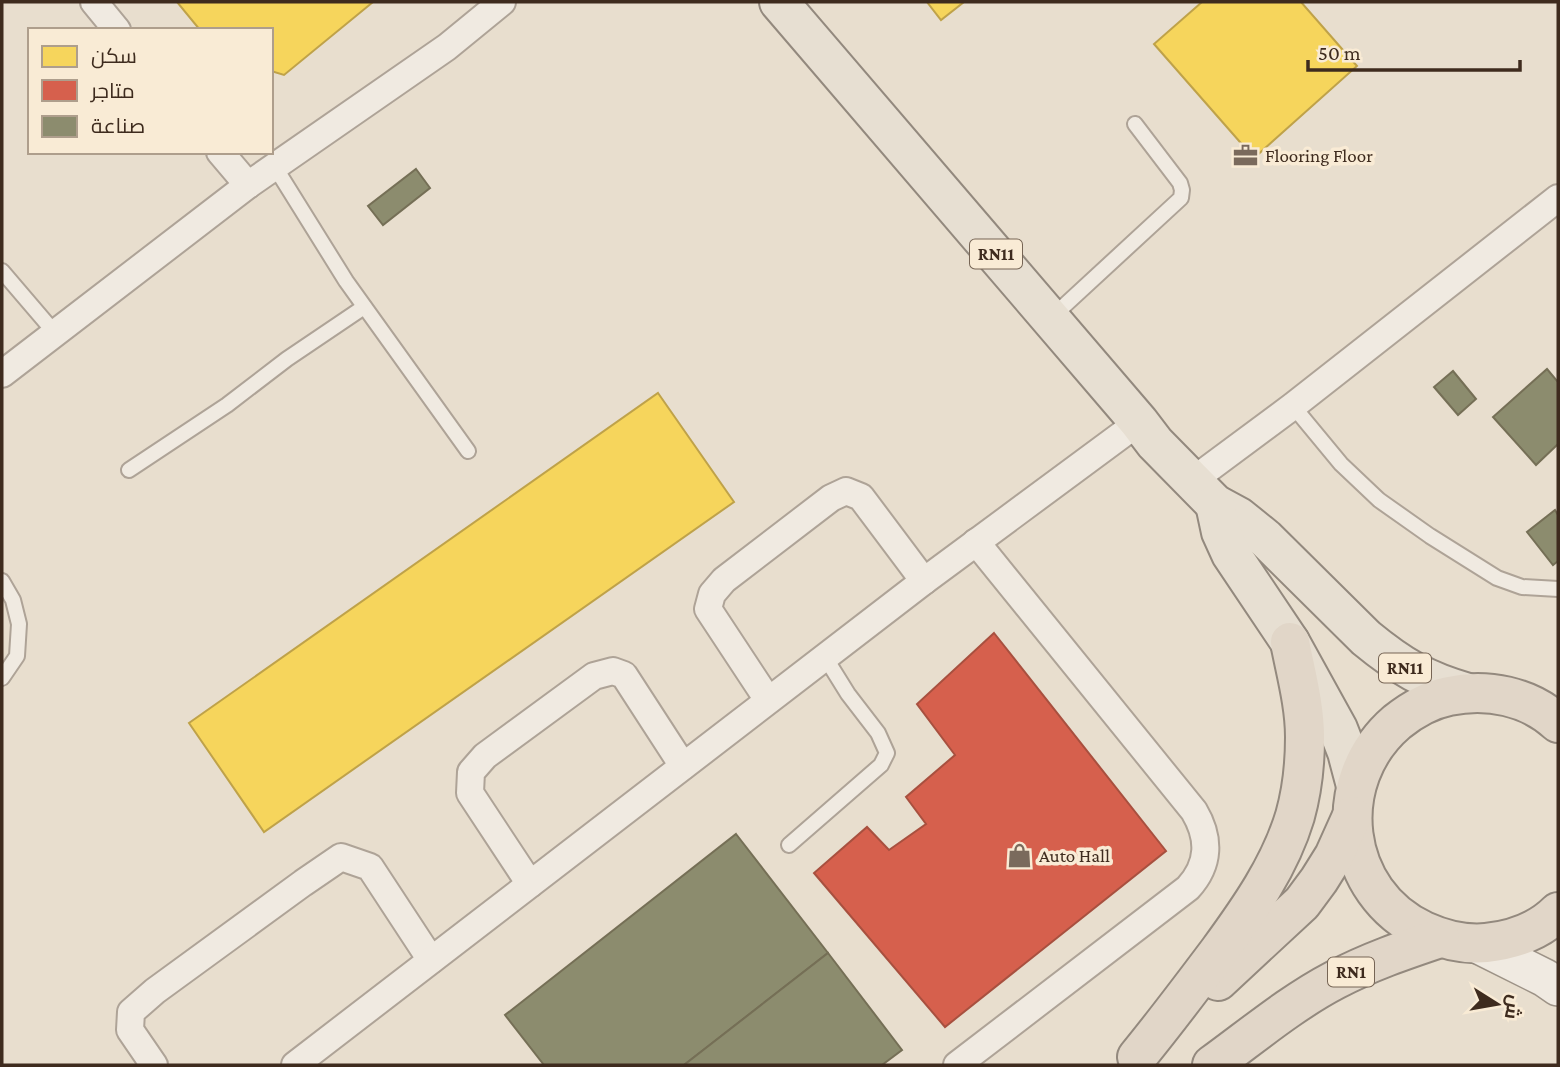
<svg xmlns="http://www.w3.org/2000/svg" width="1560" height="1067" viewBox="0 0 1560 1067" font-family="'Crimson Pro',Cairo,serif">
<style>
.homes{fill:#f6d55c;stroke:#bfa249;stroke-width:2}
.shops{fill:#d6604d;stroke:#a8503f;stroke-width:2}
.industry{fill:#8c8c6e;stroke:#756f56;stroke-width:2}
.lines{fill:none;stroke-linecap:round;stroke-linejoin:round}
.service-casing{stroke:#aea397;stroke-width:18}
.minor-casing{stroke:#aea397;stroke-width:30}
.secondary-casing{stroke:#9d9387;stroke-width:40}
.primary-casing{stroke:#93897e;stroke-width:42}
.trunk-casing{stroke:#93897e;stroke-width:42}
.service{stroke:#f0eae1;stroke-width:14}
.minor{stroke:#f0eae1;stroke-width:26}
.secondary{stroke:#f0eae1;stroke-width:37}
.primary{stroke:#e7dfd2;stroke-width:38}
.trunk{stroke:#e1d6c8;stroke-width:38}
.labels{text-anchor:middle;stroke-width:7;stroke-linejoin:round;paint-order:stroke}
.shield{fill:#f9ebd5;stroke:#766555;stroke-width:2}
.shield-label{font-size:18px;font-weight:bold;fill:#3e2b1e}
.poi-label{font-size:19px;fill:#3e2b1e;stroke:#f9ebd5;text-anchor:start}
</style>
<rect width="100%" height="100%" fill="#e8dece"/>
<g class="homes">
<polygon points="177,2 373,2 284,75 271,71 271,30 200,30"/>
<polygon points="927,2 964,2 941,20"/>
<polygon points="1202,2 1301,2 1357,66 1254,158 1154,44"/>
<polygon points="658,393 734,502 264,832 189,723"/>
</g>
<polygon class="shops" points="994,633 1166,851 945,1027 814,873 867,827 889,850 926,824 906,797 955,755 917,704"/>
<g class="industry">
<polygon points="416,169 430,188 383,225 368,206"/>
<polygon points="1547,369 1558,382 1558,444 1536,465 1493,417"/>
<polygon points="1453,371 1476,399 1458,415 1434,387"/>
<polygon points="1555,510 1558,515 1558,561 1553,565 1527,532"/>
<polygon points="736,834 828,953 684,1065 544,1065 505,1015"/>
<polygon points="828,953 902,1050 882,1065 684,1065"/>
</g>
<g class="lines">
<defs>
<g id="service">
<polyline points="275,167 346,281 468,451"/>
<polyline points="2,271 55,333"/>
<polyline points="1052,317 1181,198 1182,190 1180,183 1135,124"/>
<polyline points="1293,406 1341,464 1379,500 1430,536 1497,578 1522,587 1558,589"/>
<polyline points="129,470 227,405 287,359 364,307"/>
<polyline points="2,581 13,600 19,624 17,656 2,678"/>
<polyline points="789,845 881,765 887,753 878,733 848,694 825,657"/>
</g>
<g id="minor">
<polyline points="94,2 117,30"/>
<polyline points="220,152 248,185"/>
<polyline points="2,374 248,185 447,47 502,2"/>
<polyline points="1192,481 1293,406 1558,198"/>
<polyline points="768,700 708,609 712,594 724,580 831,498 846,491 861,497 924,581"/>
<polyline points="530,884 470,793 471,772 485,756 594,676 613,671 624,675 683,766"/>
<polyline points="154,1065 130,1030 131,1012 155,991 303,883 341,857 370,867 431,960"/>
<polyline points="295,1065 924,581 1139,422"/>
<path d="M957 1065 1188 888C1210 864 1210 838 1194 811L976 542"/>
</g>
<polyline id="secondary" points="1477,944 1545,978 1558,987"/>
<g id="primary">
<path d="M779 2 1139 422 1155 443 1215 504 1239 517 1265 538 1366 638C1400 666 1425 681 1468 693"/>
<polyline points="1215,504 1221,532 1231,554 1290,642 1338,729 1347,752 1356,786"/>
</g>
<g id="trunk">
<path d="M1558 723C1529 696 1487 688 1449 696 1429 700 1412 710 1397 722 1328 781 1341 893 1424 931 1444 940 1464 945 1486 943 1513 940 1539 931 1558 912"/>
<polyline points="1218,981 1302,903 1319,880 1334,856 1352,816"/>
<path d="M1137 1057C1165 1023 1192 987 1219 951 1249 910 1280 866 1295 816 1302 791 1305 763 1305 737 1305 705 1296 673 1290 642"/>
<path d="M1212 1065C1252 1036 1291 1003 1335 980 1369 962 1404 950 1440 938"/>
</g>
</defs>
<use href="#service" class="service-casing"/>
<use href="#minor" class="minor-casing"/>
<use href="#secondary" class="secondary-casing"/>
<use href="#primary" class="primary-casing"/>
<use href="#trunk" class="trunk-casing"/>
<use href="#service" class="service"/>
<use href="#minor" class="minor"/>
<use href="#secondary" class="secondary"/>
<use href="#primary" class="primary"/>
<use href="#trunk" class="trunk"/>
</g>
<defs>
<symbol id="office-bare" viewBox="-9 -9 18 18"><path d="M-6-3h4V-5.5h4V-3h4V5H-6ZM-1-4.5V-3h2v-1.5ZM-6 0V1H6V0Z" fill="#7a6a5c" stroke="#f9ebd5" stroke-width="2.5" paint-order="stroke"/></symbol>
<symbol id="shop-bare" viewBox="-9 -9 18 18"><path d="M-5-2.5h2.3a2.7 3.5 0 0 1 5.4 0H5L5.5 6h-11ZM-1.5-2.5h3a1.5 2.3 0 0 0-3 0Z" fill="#7a6a5c" stroke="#f9ebd5" stroke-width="2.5" paint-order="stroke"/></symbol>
</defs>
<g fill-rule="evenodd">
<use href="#office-bare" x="1228" y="138" width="35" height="35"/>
<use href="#shop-bare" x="1002" y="838" width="35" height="35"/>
</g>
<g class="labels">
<g class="shield">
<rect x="970" y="239.5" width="52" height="29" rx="5"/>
<rect x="1379" y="653.5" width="52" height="29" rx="5"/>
<rect x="1328" y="957.5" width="46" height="29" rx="5"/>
</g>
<g class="shield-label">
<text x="996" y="260">RN11</text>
<text x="1405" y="674">RN11</text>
<text x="1351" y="978">RN1</text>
</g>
<g class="poi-label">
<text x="1265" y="162">Flooring Floor</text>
<text x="1039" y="862">Auto Hall</text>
</g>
</g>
<rect width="1560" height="1067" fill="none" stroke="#3e2b1e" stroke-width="7"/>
<rect x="28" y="28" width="245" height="126" fill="#f9ebd5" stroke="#ae9e8c" stroke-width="2"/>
<rect x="42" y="46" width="35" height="21" fill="#f6d55c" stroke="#ae9e8c" stroke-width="2"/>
<text x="91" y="63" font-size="21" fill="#3e2b1e">سكن</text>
<rect x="42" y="80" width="35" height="21" fill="#d6604d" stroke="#ae9e8c" stroke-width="2"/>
<text x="91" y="98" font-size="21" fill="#3e2b1e">متاجر</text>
<rect x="42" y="116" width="35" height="21" fill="#8c8c6e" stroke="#ae9e8c" stroke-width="2"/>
<text x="91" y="133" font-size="21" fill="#3e2b1e">صناعة</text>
<g transform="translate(1497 1004) rotate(101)" stroke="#f9ebd5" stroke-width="5" paint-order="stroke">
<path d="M0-5L12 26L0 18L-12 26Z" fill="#3e2b1e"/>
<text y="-10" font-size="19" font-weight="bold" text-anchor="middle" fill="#3e2b1e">ش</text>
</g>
<path d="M1308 60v10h212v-10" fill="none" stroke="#3e2b1e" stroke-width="3.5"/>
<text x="1318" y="60" font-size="21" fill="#3e2b1e" stroke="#f9ebd5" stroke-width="5" paint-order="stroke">50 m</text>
</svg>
